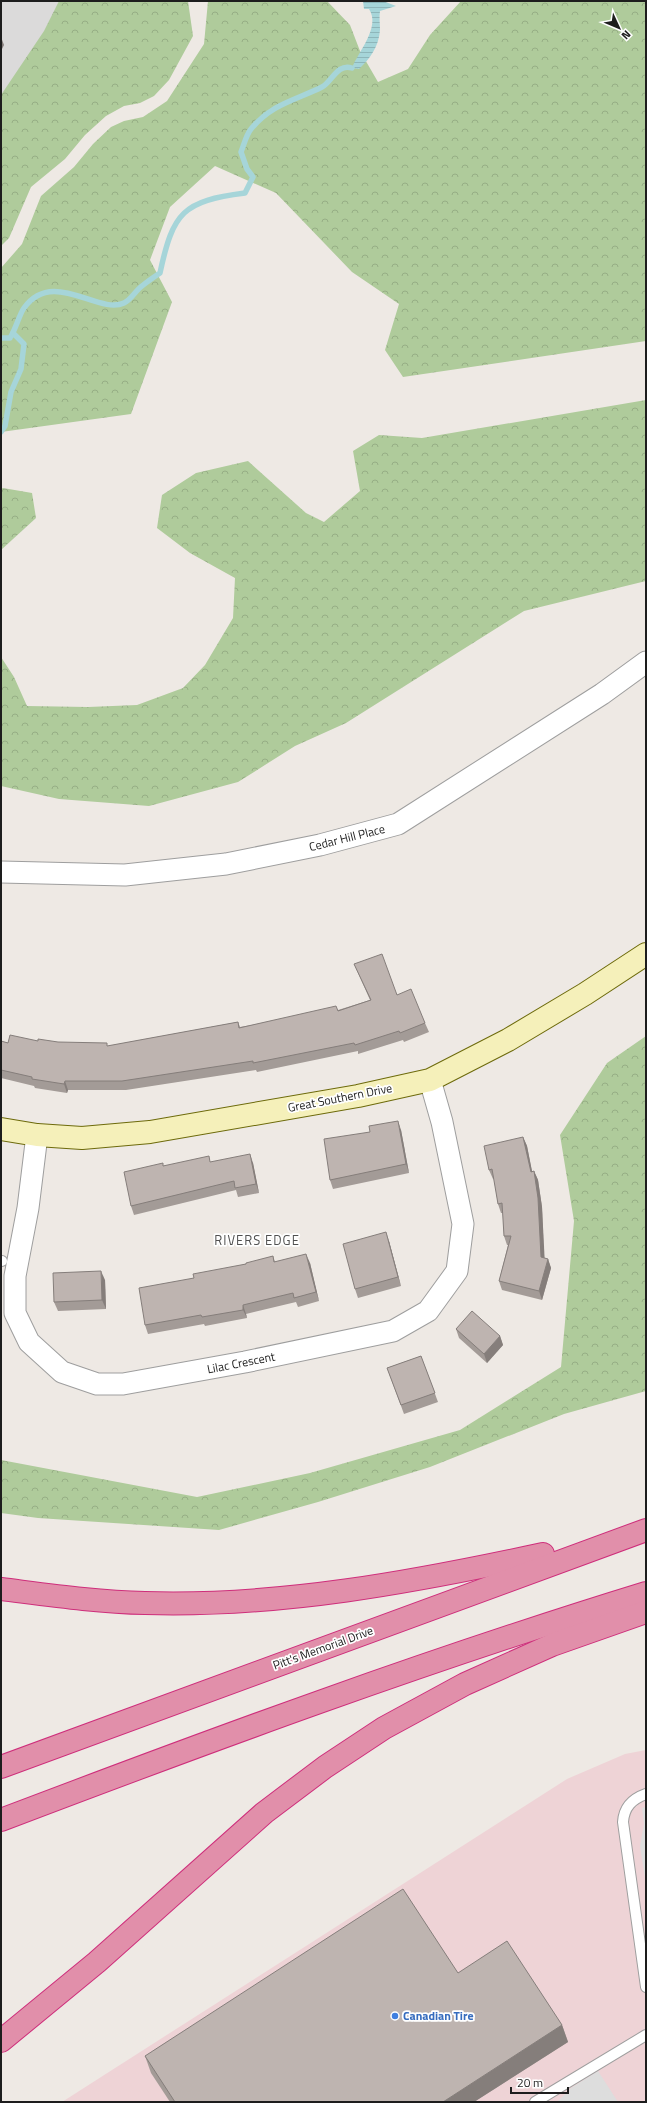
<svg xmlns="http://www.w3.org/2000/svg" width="647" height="2103" viewBox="0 0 647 2103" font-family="'Titillium Web',sans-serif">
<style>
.residential{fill:#dbdada}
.commercial{fill:#eed3d6}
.forest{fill:url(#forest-crowns)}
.parking{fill:#ddd}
.water{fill:url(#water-rules)}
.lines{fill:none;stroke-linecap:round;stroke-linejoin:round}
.stream{stroke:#a6d5d9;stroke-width:5.5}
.lane-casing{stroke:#9e9e9e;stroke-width:12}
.street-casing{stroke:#9e9e9e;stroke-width:23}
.secondary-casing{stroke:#6d6a0b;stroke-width:24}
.highway-casing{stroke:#ce2e7b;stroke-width:24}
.lane{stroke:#fff;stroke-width:10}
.street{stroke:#fff;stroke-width:21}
.secondary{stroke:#f5f0ba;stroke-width:22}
.highway{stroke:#e18faa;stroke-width:22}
.wall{fill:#a39b97}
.shaded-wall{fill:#857e7b}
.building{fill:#beb4b0;stroke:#857e7b}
.shop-dot{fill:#3f7fe0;stroke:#fff;stroke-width:1.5}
.labels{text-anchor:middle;stroke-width:3.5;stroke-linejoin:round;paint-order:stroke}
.street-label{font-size:12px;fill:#1d1d1d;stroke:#fff}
.shop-label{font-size:12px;font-weight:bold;fill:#366cbe;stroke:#fff;text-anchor:start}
.neighbourhood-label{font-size:13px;letter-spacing:1px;fill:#505050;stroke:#fff}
</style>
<defs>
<pattern id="forest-crowns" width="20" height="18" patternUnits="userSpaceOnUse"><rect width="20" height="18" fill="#afcb9b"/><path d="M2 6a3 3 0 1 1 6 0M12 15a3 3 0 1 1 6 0" fill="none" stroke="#96ae85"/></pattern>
<pattern id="water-rules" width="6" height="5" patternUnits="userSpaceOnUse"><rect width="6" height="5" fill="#a6d5d9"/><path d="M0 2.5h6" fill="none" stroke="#8eb6ba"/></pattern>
</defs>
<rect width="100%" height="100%" fill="#eee9e4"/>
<polygon class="residential" points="1,1 63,1 1,102"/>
<polygon class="commercial" points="646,1750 646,2102 62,2102 567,1779 625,1754"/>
<g class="forest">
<polygon points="59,1 188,1 193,36 169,80 154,96 140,103 124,106 106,116 85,135 65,159 31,187 9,238 1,246 1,95 44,31"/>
<polygon points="208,1 327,1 350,25 360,51 378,82 408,69 430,35 461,1 646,1 646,341 403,377 385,350 399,304 352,272 276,193 215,166 170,207 150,260 172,302 131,414 1,432 1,268 22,244 41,196 74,167 93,144 111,127 124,121 143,117 167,101 204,44"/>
<polygon points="646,400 646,581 524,611 346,723 295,746 238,782 149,806 59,799 1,786 1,657 14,677 27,706 88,707 137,705 183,688 205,665 233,618 235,578 190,553 157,528 162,495 196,473 248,461 306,513 324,522 360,491 353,451 379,435 422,438"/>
<polygon points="3,488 32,493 36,518 1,550 1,489"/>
<polygon points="646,1036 646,1391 564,1414 430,1467 318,1502 219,1530 38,1518 1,1513 1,1460 197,1497 310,1473 460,1430 561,1367 574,1221 560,1135 607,1063"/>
</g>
<g class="parking">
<polygon points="646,1807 646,1884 640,1846 644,1824 642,1808"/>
<polygon points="598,2071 618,2102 557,2102 571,2088"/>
</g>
<path class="water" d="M363 1H383L396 6 380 11C379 17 380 23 380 30 379 46 370 59 359 69L352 68C358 52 381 27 369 9H364Z"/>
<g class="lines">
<g class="stream">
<path d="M1 338H10C16 329 19 315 24 308 53 268 98 315 124 303 131 300 136 290 142 286 148 281 154 277 160 273 173 212 183 201 245 193L253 177 247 169 241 152C244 145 246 135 251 129 271 104 296 100 322 87 332 82 337 63 352 68"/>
<polyline points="1,432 5,426 11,392 21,369 24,344 13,333"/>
</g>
<defs>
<g id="lane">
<polyline points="1,1261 2,1261"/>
<path d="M646 1794C632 1799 624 1807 623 1822L646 1987"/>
<polyline points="535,2102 646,2035"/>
</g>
<g id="street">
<polyline points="1,872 125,875 226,864 320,845 398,824 602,694 646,662"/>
<polyline points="37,1135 28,1208 15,1276 15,1313 29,1342 62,1372 97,1384 123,1384 245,1362 393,1331 428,1311 457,1271 463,1224 442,1122 430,1080"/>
</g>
<polyline id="secondary" points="1,1129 37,1135 82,1138 150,1132 358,1096 430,1080 508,1040 585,994 646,954"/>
<g id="highway">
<path d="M1 1589C49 1595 97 1602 145 1603 280 1607 413 1582 543 1554"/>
<polyline points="1,1767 646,1530"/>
<path d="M1 1820C214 1739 428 1660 646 1593"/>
<polyline points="1,2041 97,1962 264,1813 325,1767 384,1728 465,1684 552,1645 646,1612"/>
</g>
</defs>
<use href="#lane" class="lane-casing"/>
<use href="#street" class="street-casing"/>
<use href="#secondary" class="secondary-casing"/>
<use href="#highway" class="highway-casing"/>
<use href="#lane" class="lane"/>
<use href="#street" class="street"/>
<use href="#secondary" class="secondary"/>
<use href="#highway" class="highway"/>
</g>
<g class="wall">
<polygon points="354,964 397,995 425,1023 429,1032 404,1042 403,1040 358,1054 358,1051 257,1072 256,1070 126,1090 68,1090 67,1093 35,1088 34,1086 1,1078 1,1041 8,1043 38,1041 108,1046 238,1022 240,1027 338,1010 370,1000"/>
<polygon points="401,1130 409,1173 333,1189 330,1180"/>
<polygon points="523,1137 527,1146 532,1172 534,1171 538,1180 542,1207 544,1258 548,1259 551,1268 542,1300 502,1290 499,1281 508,1245 507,1245 504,1236 503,1213 501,1213 498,1204 494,1179 493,1179 489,1170"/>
<polygon points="211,1162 253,1163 259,1193 238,1197 236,1190 134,1215 131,1206 164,1166"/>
<polygon points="389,1241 401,1286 358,1298 355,1289"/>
<polygon points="273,1256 275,1262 310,1263 319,1301 298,1307 296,1302 246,1314 247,1318 205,1326 204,1324 148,1334 145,1325 194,1278 246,1264"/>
<polygon points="105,1280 106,1309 58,1311 54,1302"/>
<polygon points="456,1329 500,1336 503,1345 487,1363 459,1338"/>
<polygon points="421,1356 438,1402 404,1414 387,1368"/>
<polygon points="458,1973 562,2025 568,2042 474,2102 170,2102 151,2073 145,2056"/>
</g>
<g class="shaded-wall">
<polygon points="1,37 4,45 1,51"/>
<polygon points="65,1081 68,1090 67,1093 64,1084"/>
<polygon points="398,1121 401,1130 409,1173 406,1164"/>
<polygon points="523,1137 527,1146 534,1181 531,1172"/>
<polygon points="250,1154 253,1163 259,1193 256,1184"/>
<polygon points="534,1171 538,1180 542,1207 545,1266 541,1257"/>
<polygon points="386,1232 389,1241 401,1286 398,1277"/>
<polygon points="306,1254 310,1263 319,1301 316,1292"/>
<polygon points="548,1259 551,1268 542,1300 539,1291"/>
<polygon points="101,1271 105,1280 106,1309 102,1300"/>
<polygon points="243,1305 246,1314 247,1318 243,1310"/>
<polygon points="500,1336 503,1345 487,1363 484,1354"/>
<polygon points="562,2025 568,2042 474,2102 443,2102"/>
</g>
<g class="building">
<polygon points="382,954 397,995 411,989 425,1023 400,1033 399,1031 355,1045 354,1043 253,1063 253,1061 122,1081 65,1081 64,1084 32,1079 32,1077 1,1070 1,1041 8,1043 10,1035 38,1041 38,1039 58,1042 107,1043 107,1046 238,1022 239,1028 336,1006 338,1011 371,1000 354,964"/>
<polygon points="398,1121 406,1164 330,1180 324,1139 370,1132 369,1126"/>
<polygon points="523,1137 531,1172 534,1171 538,1198 541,1257 548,1259 539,1291 499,1281 511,1236 504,1236 502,1203 498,1204 492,1169 489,1170 484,1146"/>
<polygon points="250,1154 256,1184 235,1188 234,1181 131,1206 124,1172 163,1163 163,1166 209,1156 210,1162"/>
<polygon points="386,1232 398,1277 355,1289 343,1244"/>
<polygon points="306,1254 316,1292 294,1298 293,1293 243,1305 243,1310 202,1317 201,1315 145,1325 139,1288 194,1278 193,1274 246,1264 246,1263 273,1256 274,1262"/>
<polygon points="101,1271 102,1300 54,1302 53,1273"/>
<polygon points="472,1311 500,1336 484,1354 456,1329"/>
<polygon points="421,1356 435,1393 401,1405 387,1368"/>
<polygon points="403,1889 458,1973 507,1941 562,2025 443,2102 175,2102 145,2056"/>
</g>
<circle class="shop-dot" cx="395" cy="2016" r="4"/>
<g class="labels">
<g class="street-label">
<text transform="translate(347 838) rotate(-14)" y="4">Cedar Hill Place</text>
<text transform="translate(340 1098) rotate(-11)" y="4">Great Southern Drive</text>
<text transform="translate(241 1363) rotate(-11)" y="4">Lilac Crescent</text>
<text transform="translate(323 1648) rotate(-20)" y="4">Pitt's Memorial Drive</text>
</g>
<g class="shop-label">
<text x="403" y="2020">Canadian Tire</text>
</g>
<g class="neighbourhood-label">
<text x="257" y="1245">RIVERS EDGE</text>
</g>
</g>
<rect width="647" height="2103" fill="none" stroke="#1d1d1d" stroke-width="4"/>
<g transform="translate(619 28) rotate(134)" stroke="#ffffff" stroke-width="3" paint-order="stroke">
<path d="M0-3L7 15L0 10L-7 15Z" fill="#1d1d1d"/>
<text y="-6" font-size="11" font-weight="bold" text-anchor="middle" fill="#1d1d1d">N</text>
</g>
<path d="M511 2087v6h57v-6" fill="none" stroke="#1d1d1d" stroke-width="2"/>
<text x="517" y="2087" font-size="12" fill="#1d1d1d" stroke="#ffffff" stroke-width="3" paint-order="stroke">20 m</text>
</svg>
